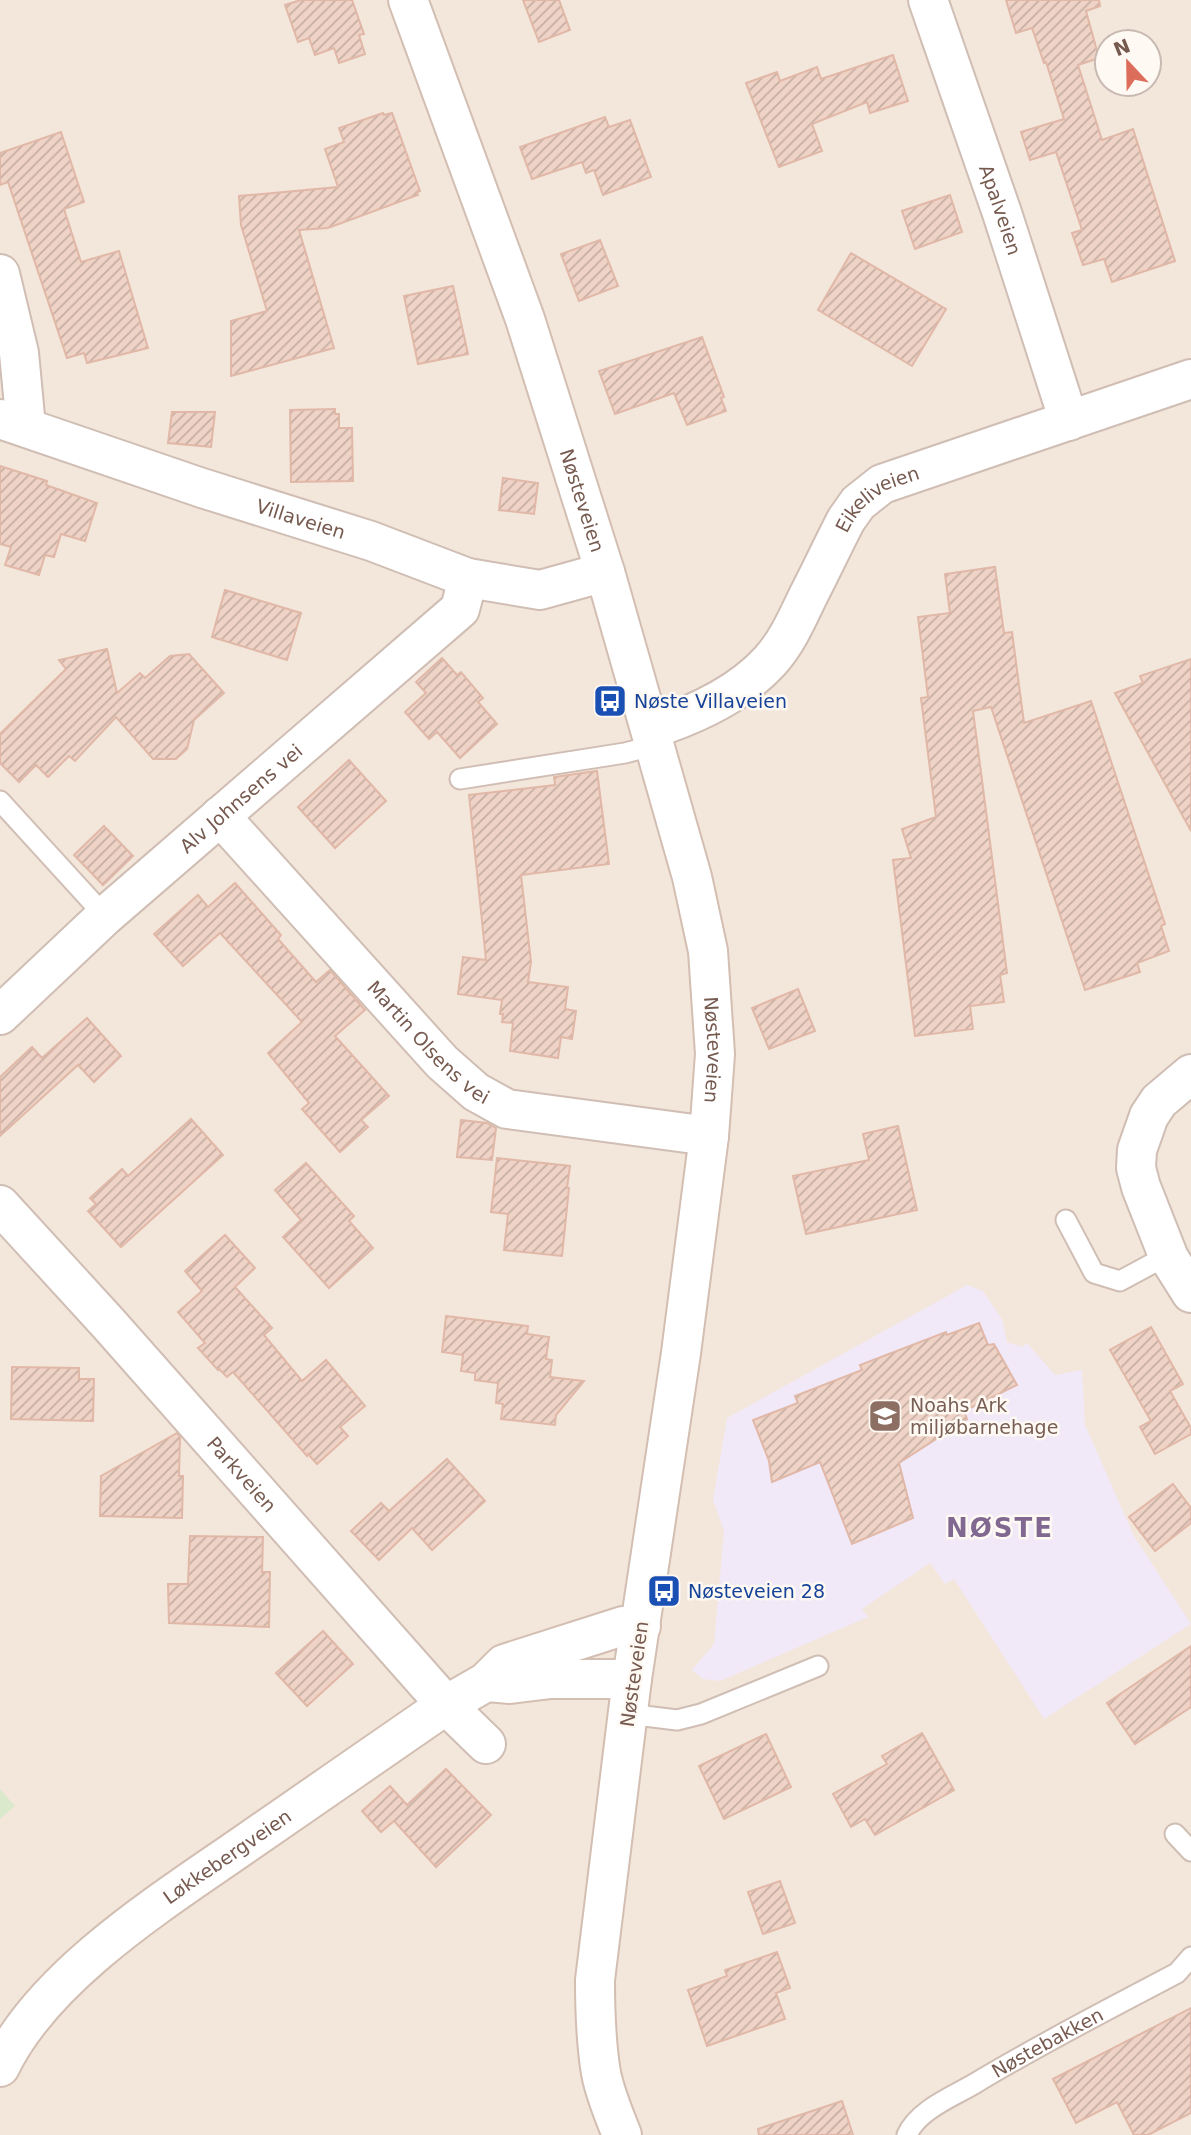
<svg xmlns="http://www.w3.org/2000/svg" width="1191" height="2135" viewBox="0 0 1191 2135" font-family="'DejaVu Sans',sans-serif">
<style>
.residential{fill:#f3e6db;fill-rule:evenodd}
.education{fill:#f1e9f8}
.pitch{fill:#dae9cb}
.building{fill:url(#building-hatch);stroke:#e1b8a7;stroke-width:2}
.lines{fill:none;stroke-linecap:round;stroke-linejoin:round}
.service-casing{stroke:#d0beb4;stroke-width:23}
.minor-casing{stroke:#d0beb4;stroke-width:42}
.secondary-casing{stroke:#d3beb2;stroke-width:42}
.service{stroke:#fff;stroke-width:19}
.minor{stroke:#fff;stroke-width:38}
.secondary{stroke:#fff;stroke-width:38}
.labels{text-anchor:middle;stroke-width:5;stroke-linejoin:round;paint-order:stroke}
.street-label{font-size:19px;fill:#765a50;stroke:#fef9f3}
.transit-label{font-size:19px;fill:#164399;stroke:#fef9f3;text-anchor:start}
.education-label{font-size:19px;fill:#785e54;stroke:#fef9f3;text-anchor:start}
.district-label{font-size:26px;font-weight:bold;letter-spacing:2px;fill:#806891;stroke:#fef9f3}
</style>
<defs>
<pattern id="building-hatch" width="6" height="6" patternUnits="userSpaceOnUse" patternTransform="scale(1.75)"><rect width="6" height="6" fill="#efd3c6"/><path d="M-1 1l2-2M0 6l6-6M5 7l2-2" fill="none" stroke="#c6aea3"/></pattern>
</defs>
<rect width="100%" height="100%" fill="#fcf4ec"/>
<path class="residential" d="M0 0H1191V2135H0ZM1107 42H1149V84H1107Z"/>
<polygon class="education" points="967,1285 983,1291 1002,1319 1007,1342 1022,1347 1027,1343 1055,1375 1082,1370 1085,1425 1134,1536 1191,1624 1044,1719 954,1579 945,1584 930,1563 862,1609 868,1617 720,1681 703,1679 692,1670 714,1644 724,1531 713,1500 727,1418"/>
<polygon class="pitch" points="0,1789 15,1806 0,1819"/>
<g class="building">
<polygon points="301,0 352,0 364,34 359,35 365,54 339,63 334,48 315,55 309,38 298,42 285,5"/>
<polygon points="523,0 559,0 570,30 539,42"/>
<polygon points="1006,0 1099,0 1100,6 1086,11 1099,58 1078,65 1102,140 1133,129 1175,261 1112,282 1104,259 1083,265 1072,233 1082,230 1056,152 1030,160 1021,132 1064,119 1046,62 1044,63 1032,28 1016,33"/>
<polygon points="893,55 908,101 870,113 867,102 812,124 822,151 779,167 746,83 777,72 780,81 817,67 821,79"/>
<polygon points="383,113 384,115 392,113 420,191 417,192 418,195 328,228 299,230 334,348 231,376 231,321 267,311 241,225 239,196 338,187 325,149 344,142 339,128"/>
<polygon points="605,117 609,127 630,120 651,177 603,195 594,170 586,173 582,162 532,179 520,147"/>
<polygon points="61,132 84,202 64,209 81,262 119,251 148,348 87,363 84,353 67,358 8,182 0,185 0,153"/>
<polygon points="950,195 962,232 915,249 902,211"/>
<polygon points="600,240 618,286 579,301 561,254"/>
<polygon points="851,253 946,309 912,366 818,310"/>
<polygon points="453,286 468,354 418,364 404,296"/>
<polygon points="702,337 724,397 721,398 726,411 687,425 674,393 615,414 599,371"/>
<polygon points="335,409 335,414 339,414 339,428 352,428 353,481 291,482 290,410"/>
<polygon points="172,412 215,412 211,447 168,443"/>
<polygon points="0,466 47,481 46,485 97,503 85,541 61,534 54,557 45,555 39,575 5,565 11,547 0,544"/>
<polygon points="503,478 538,483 534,514 499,510"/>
<polygon points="995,567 1004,633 1012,632 1024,723 1091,701 1165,924 1161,926 1169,951 1137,963 1140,972 1085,990 991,707 973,711 1007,973 1000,975 1004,1002 970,1006 973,1029 915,1036 893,860 911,858 902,829 936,817 921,698 928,697 918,617 950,613 945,574"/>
<polygon points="225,590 301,613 287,660 212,637"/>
<polygon points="107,649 117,693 140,673 145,678 170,656 189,654 224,693 194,720 187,749 176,759 153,759 116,717 75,761 69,756 48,777 36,765 19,782 0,763 0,734 66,669 59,660"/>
<polygon points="442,658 457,675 461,672 483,698 478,702 497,724 460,758 437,732 429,739 405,712 426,693 416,682"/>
<polygon points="1191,659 1191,831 1115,693 1143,683 1140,676"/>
<polygon points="349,760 386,801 335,848 298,807"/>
<polygon points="597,771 609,864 521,875 531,962 528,982 568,987 565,1009 576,1011 572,1039 561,1037 558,1058 510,1051 513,1023 502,1022 503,1014 500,1014 502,1000 458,994 463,957 486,960 469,795 555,785 554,777"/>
<polygon points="104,826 133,856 103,885 74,855"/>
<polygon points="235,883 281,935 278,939 316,982 330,970 365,1010 335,1036 389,1096 361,1120 368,1127 340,1152 302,1109 309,1103 268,1053 302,1022 220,933 183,966 154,934 198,895 208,907"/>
<polygon points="798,989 815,1031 769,1049 752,1008"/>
<polygon points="87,1018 121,1056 94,1082 78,1065 0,1136 0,1077 32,1047 42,1058"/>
<polygon points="191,1119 223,1155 121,1247 88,1211 96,1204 90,1198 122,1169 128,1176"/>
<polygon points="461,1120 487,1123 496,1128 492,1160 457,1157"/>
<polygon points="898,1126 917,1210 806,1234 793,1176 869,1160 863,1134"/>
<polygon points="497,1158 570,1166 567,1188 569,1188 562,1256 504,1250 508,1214 491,1212"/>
<polygon points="306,1163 354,1216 349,1221 373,1248 329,1288 283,1237 301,1220 275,1190"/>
<polygon points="225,1235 255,1268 235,1287 272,1328 264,1335 302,1381 326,1360 365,1406 340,1427 348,1436 317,1464 308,1454 307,1456 233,1372 227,1377 219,1369 218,1370 198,1348 205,1343 178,1312 202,1291 185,1271"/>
<polygon points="446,1316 528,1326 527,1334 549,1337 546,1359 552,1360 550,1377 584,1381 556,1415 555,1425 501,1419 503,1404 496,1403 498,1383 475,1380 475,1373 461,1371 463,1355 442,1352"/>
<polygon points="979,1323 988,1345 994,1344 1017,1385 964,1411 967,1419 899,1463 913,1518 852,1544 820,1462 772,1482 769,1461 753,1420 798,1403 795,1396 862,1370 860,1365 946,1332 947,1335"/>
<polygon points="1151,1327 1183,1384 1170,1391 1191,1428 1191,1434 1155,1454 1140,1427 1151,1421 1110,1350"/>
<polygon points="12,1367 79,1368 79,1379 94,1379 93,1421 11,1419"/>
<polygon points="177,1433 180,1437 179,1476 183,1476 182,1518 100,1516 101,1476"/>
<polygon points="447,1459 485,1501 432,1550 412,1528 379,1560 351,1531 381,1503 389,1511"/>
<polygon points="1173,1484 1191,1508 1191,1523 1155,1551 1129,1517"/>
<polygon points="190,1536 263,1537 262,1572 270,1572 269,1627 169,1623 168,1584 188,1584"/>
<polygon points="323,1631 353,1664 307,1706 276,1673"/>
<polygon points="1191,1646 1191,1707 1135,1744 1107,1703"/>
<polygon points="922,1733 954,1790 875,1835 865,1819 851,1827 833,1794 887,1764 882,1756"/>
<polygon points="766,1734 791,1787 724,1819 699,1766"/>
<polygon points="446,1769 491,1815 436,1867 394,1821 381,1832 362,1811 390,1786 407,1805"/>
<polygon points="780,1881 795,1923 763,1934 748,1892"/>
<polygon points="777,1952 790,1988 776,1993 785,2019 707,2046 688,1990 727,1976 725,1970"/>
<polygon points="1191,2008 1191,2113 1148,2135 1134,2135 1117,2102 1076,2123 1053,2079"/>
<polygon points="842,2101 853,2135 759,2135 758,2129"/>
</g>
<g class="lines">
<defs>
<g id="service">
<polyline points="460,779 625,753 655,745"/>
<polyline points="0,801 105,916"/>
<polyline points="1066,1220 1094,1273 1120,1281 1168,1255"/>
<polyline points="628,1714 677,1720 701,1714 818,1666"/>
<polyline points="1175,1834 1191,1851"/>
<path id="s1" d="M907 2135C918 2110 952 2097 974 2084 1040 2044 1109 2009 1177 1973L1191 1957"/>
</g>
<g id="minor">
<path id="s2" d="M928 0 1002 213 1069 421"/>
<polyline points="0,274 19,353 26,427"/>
<path id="s3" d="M0 419 202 488 371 541 468 578 540 590 605 572"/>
<path id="s4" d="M651 729C695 715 739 695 770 661 787 642 797 619 808 596 821 571 833 545 846 520L858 503 882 484 1191 379"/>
<path id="s5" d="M220 816 442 1062 476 1092 507 1109 709 1136"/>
<path id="s6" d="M0 1015 105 916 460 609 468 578"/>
<polyline points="1191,1074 1159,1101 1149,1116 1137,1150 1136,1168 1141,1187 1169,1258 1191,1293"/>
<path id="s7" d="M0 1205 108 1323 446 1705 486 1744"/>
</g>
<g id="secondary">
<path id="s8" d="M408 0 525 319 605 572 692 877 708 951 715 1054 709 1136 681 1353 632 1679 595 1980C595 2010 596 2043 601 2073 605 2094 614 2115 622 2135"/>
<polyline points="488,1682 510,1684 551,1679 632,1679"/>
<path id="s9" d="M0 2067C44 1975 163 1901 245 1844 312 1798 379 1751 446 1705L486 1682 504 1664 623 1626H641"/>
</g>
</defs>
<use href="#service" class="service-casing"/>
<use href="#minor" class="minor-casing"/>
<use href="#secondary" class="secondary-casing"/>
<use href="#service" class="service"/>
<use href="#minor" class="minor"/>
<use href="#secondary" class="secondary"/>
</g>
<defs>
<symbol id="bus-square" viewBox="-11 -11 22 22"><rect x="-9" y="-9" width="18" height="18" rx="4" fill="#1a4fb4" stroke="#fef9f3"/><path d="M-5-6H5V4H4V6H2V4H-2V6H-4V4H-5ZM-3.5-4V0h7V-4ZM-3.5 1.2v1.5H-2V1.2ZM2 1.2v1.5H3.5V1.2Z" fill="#fff"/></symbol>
<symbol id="school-square" viewBox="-11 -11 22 22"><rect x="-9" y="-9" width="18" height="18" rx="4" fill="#8d6e63" stroke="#fef9f3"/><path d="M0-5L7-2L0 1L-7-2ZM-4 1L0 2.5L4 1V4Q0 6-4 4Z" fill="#fff"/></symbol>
</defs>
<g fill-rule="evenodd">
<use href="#bus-square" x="591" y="682" width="38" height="38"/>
<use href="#school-square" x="866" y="1397" width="38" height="38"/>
<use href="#bus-square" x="645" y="1572" width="38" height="38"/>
</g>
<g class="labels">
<g class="street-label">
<text dy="7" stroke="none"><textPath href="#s2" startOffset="222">Apalveien</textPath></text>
<text dy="7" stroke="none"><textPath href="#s8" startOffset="530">Nøsteveien</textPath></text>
<text dy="7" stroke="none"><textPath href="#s4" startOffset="338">Eikeliveien</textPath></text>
<text dy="7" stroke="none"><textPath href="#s3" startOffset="317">Villaveien</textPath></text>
<text dy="7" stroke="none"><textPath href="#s6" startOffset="324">Alv Johnsens vei</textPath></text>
<text dy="7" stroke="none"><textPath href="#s5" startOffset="308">Martin Olsens vei</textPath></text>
<text dy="7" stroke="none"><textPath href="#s8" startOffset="1097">Nøsteveien</textPath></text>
<text dy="7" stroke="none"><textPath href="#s7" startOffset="362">Parkveien</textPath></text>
<text transform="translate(634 1674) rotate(-82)" y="7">Nøsteveien</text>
<text dy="7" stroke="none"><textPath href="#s9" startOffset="313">Løkkebergveien</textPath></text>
<text dy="7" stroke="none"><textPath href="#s1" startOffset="170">Nøstebakken</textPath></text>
</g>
<g class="transit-label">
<text x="634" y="708">Nøste Villaveien</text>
<text x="688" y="1598">Nøsteveien 28</text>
</g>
<g class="education-label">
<text x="910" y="1412">Noahs Ark<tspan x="910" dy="22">miljøbarnehage</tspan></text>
</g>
<g class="district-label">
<text x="1000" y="1537">NØSTE</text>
</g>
</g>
<g transform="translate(1128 63) rotate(338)"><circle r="33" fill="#fef9f3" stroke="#c8b9b2" stroke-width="2"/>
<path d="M0-5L12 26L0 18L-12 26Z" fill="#dc6d5b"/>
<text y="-10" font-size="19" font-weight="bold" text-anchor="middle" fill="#765a50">N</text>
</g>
</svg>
